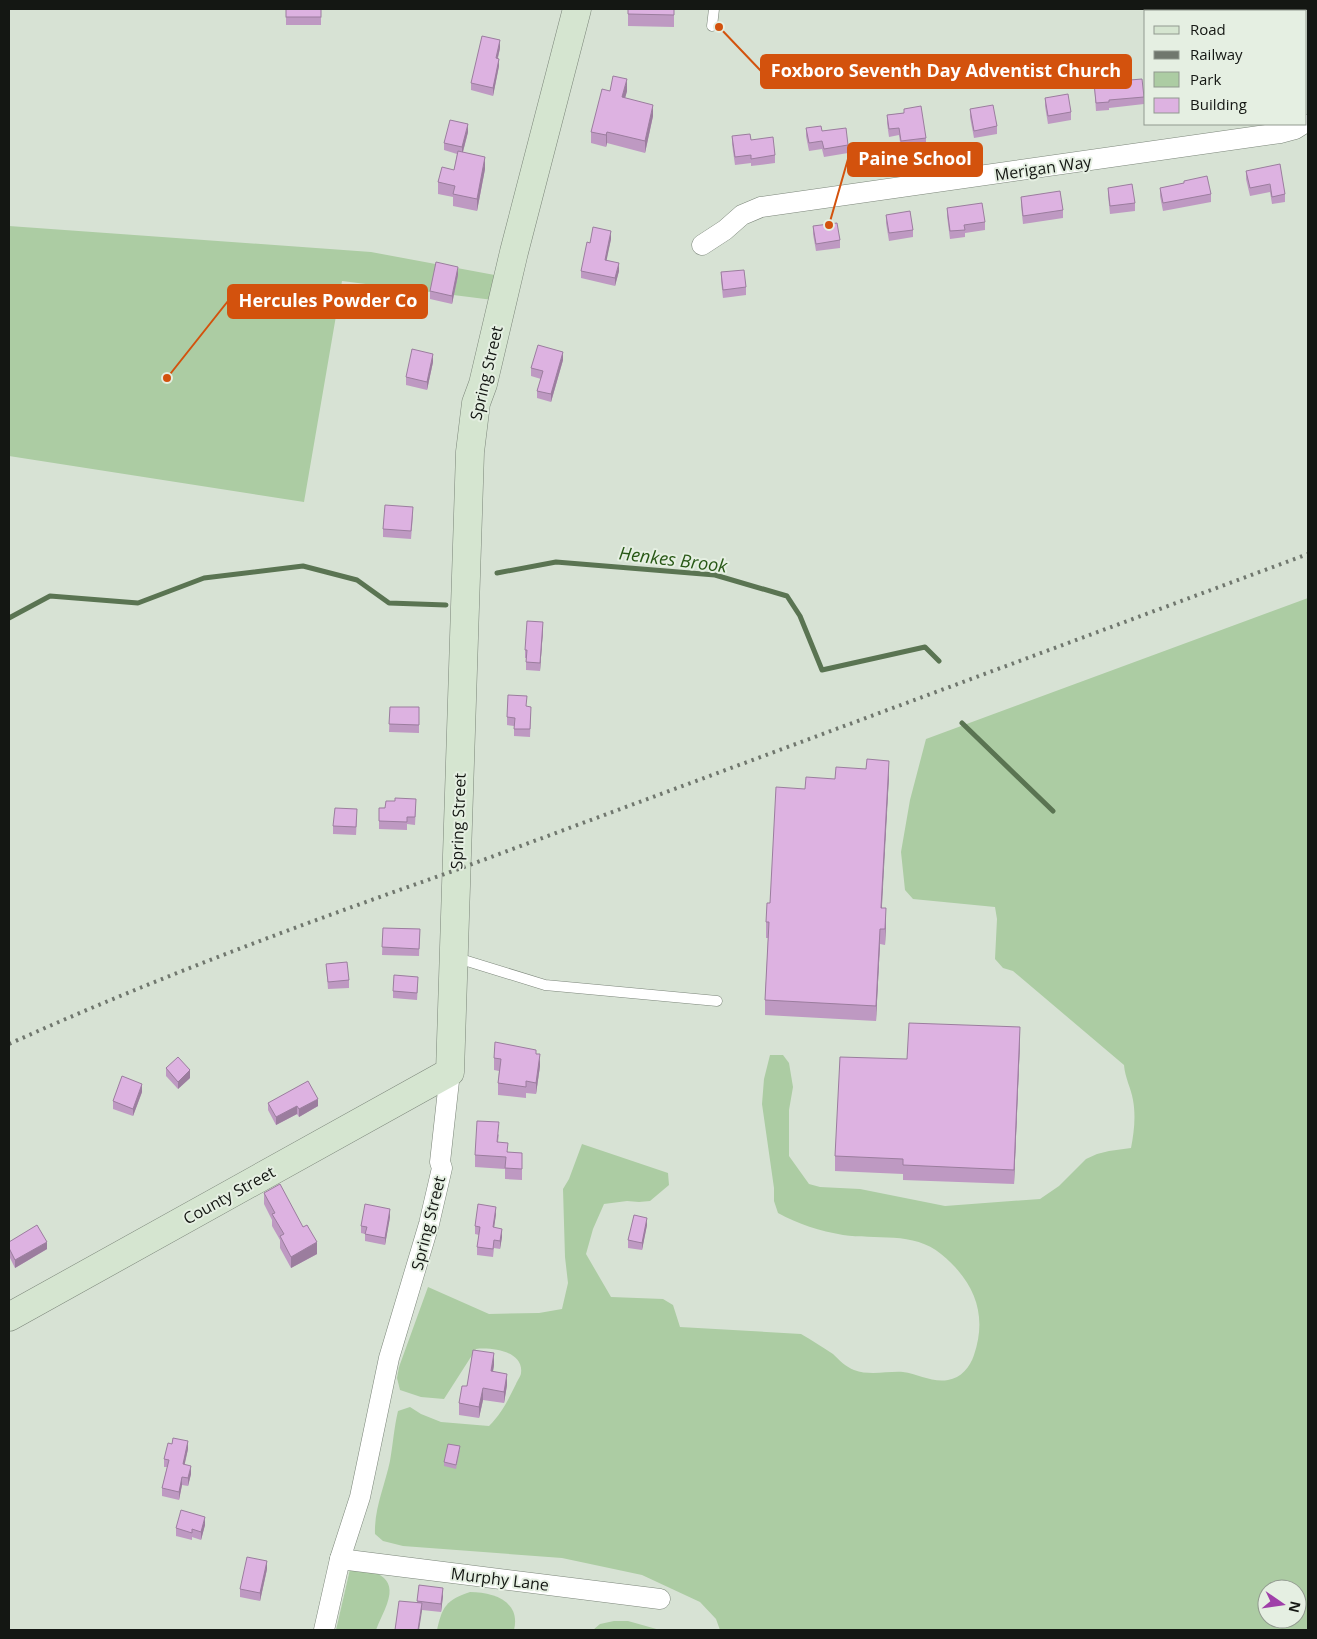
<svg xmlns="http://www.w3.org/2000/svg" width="1317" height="1639" viewBox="0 0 1317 1639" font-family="'Open Sans',sans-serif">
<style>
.green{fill:#accca3;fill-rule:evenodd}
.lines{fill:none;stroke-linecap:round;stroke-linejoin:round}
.stream{stroke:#5a7452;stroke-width:5}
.lane-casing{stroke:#7c867a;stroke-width:11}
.street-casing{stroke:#7c867a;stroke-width:21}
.secondary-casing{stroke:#7c867a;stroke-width:29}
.lane{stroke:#fff;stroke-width:10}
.street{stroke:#fff;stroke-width:20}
.secondary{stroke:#d5e5d0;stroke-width:28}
.rail{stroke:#70776e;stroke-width:4;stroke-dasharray:2.5 5;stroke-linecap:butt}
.wall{fill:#be99c2}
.shaded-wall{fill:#9b7d9e}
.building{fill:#ddb2e1;stroke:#9b7d9e}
.labels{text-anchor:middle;stroke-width:4;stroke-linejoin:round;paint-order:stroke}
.street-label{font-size:16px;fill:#141713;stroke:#e5efe2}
.water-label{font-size:18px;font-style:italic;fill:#285816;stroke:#e5efe2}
.leader{fill:none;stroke:#d3520d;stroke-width:2}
.callout-dot{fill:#d3520d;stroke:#e5efe2;stroke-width:2}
.callout{fill:#d3520d;stroke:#d3520d;stroke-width:2}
.callout-label{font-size:18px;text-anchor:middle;font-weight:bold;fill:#fff}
</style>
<rect width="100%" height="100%" fill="#d7e2d4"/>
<g class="green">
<polygon points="9,226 371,252 500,276 493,300 342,281 304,502 9,456"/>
<path d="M1308 598V1630H720L716 1619 700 1602 642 1575 562 1558 403 1546 383 1541 375 1534C374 1509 385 1485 390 1461 393 1444 394 1428 398 1411L410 1407 421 1414 441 1422 489 1426C502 1413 508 1400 516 1384 517 1381 521 1376 521 1373 524 1351 491 1347 476 1349L444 1399 421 1397 400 1390 397 1378 399 1367 428 1287 489 1314 539 1313 562 1309 568 1283 565 1257 563 1189 569 1179 582 1144 668 1173 669 1185 650 1201 639 1202 627 1201 604 1204 593 1229 586 1254 611 1297 663 1299 673 1305 680 1327 801 1334C812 1340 822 1347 833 1354 839 1360 846 1367 854 1370 870 1376 887 1371 903 1372 918 1374 933 1383 948 1380 961 1378 970 1367 974 1355 988 1314 974 1281 941 1254 914 1231 875 1240 843 1235 820 1231 798 1224 778 1213L774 1201V1188L762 1104 764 1079 770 1055H783L789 1063 793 1087 789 1110V1156L809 1184 820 1187 860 1189 945 1206 1040 1199 1059 1186 1086 1159 1097 1154 1109 1151 1131 1148C1134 1133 1136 1116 1133 1100 1131 1088 1125 1078 1124 1065L1013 971 1003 968 995 959 997 919 995 907 913 899 905 890 901 852 910 800 926 739ZM1267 1589H1297V1619H1267Z"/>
<path d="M351 1565C373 1571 398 1575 387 1604 384 1613 379 1621 376 1630H336Z"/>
<path d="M470 1592C493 1592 521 1601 514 1630H437C442 1607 446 1600 470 1592Z"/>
<polygon points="614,1621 628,1621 660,1630 593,1630 600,1624"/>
</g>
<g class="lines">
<g class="stream">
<polyline points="497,573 556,562 715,575 787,596 800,616 822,670 925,647 939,661"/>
<polyline points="9,618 50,596 138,603 204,578 303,566 357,580 389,603 446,605"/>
<polyline points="962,723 1053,811"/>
</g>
<defs>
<g id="lane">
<polyline points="712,26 714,9"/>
<polyline points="454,957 545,985 717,1001"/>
</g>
<g id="street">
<polyline points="702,245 725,230 742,215 761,207 1280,133 1295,129 1303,124"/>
<polyline points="340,1559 660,1599"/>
<polyline points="324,1630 340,1559 360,1497 389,1358 429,1224 442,1168 440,1162 450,1072"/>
</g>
<polyline id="secondary" points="9,1317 450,1072 470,452 476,403 483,384 514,252 577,9"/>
</defs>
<use href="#lane" class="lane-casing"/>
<use href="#street" class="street-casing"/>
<use href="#secondary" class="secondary-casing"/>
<use href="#lane" class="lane"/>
<use href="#street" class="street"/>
<use href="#secondary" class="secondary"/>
<path class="rail" d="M9 1044C155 978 305 923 456 870L1308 554"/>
</g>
<g class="wall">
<rect x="286" y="9" width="35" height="16"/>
<polygon points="628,9 674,9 674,27 628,26"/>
<polygon points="500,48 498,58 499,66 493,96 471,90 471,83"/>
<polygon points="1094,83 1144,97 1144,104 1109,108 1109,110 1096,111"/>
<polygon points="610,91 627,91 625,98 653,116 645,153 607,143 606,147 591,143 591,132"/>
<polygon points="1045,98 1071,112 1071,120 1048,124 1045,106"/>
<polygon points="904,109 926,138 926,145 901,149 899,135 889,137 887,123 887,115 904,113"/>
<polygon points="970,109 997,126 997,134 974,138 970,117"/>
<polygon points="806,128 822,131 848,145 848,153 824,157 822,149 809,151 806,136"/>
<polygon points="468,132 463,152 485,169 477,211 453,206 453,197 438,194 438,182 454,170 457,154 444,150 444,143"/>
<polygon points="732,136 751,140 775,155 775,163 751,166 751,163 735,165 732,144"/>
<polygon points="1246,171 1285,194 1285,202 1272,204 1270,192 1250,196 1246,179"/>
<polygon points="1184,181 1211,194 1211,202 1163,211 1160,196 1160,188 1184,183"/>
<polygon points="1108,188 1135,203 1135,211 1110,214 1108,195"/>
<polygon points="1021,197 1063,210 1063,218 1023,224 1021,205"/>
<polygon points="947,208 985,222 985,230 965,233 965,237 950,239 947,216"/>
<polygon points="886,215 913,230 913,237 889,241 886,223"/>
<polygon points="813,226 840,240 840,248 816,251 813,234"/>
<polygon points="611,239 606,260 619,271 615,286 581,278 581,271 590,243"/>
<polygon points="721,272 746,287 746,295 723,298 721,280"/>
<polygon points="458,275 452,304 430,299 430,291"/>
<polygon points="563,360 551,402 537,398 537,391 541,379 531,376 531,368"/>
<polygon points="433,362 427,390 406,385 406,377"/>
<polygon points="413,515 411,539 383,537 383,529"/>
<polygon points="543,630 540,671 526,670 526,658 525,658 525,650"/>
<polygon points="527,706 531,714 530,737 514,736 514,726 507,725 507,717"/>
<polygon points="390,707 419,707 419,733 389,732"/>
<polygon points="889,776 881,908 886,924 885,945 880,944 876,1021 765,1015 765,1000 768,938 766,938 766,922 770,903 805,789 835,779"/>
<polygon points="416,806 415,825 407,824 407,830 379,829 379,808"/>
<polygon points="357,817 356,835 333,834 333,826"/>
<polygon points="383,928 420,929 419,956 382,955"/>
<polygon points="326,964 349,980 349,988 328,989"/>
<polygon points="418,985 417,1000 393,998 393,991"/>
<polygon points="1020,1042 1014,1184 903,1180 903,1174 835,1171 835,1156 907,1059"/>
<polygon points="536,1054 540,1066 536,1094 526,1093 526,1098 498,1095 498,1083 499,1071 494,1070 494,1058"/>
<polygon points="166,1068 190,1078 178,1089 166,1076"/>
<polygon points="142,1092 133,1116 113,1109 113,1101"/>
<polygon points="268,1103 318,1106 299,1117 297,1114 276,1125 268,1110"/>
<polygon points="499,1134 498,1142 508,1152 522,1153 522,1180 505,1179 505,1169 475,1167 475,1155"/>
<polygon points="264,1193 317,1254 291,1268 280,1248 280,1240 272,1226 272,1220 264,1204"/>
<polygon points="496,1214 494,1227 502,1237 500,1249 494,1248 493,1257 477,1255 477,1247 479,1235 475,1234 475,1226"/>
<polygon points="390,1217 385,1245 365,1241 365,1234 361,1233 361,1226"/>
<polygon points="647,1225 642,1250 628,1248 628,1240"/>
<polygon points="9,1242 47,1249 15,1268 9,1256"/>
<polygon points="494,1365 493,1371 507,1385 504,1403 483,1400 479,1418 459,1415 459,1403 467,1386"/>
<polygon points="188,1449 184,1465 191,1474 188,1486 182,1485 179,1500 162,1496 162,1488 167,1467 164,1467 164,1459"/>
<polygon points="460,1450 456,1469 444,1466 444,1462"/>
<polygon points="205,1525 201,1540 192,1537 192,1540 176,1536 176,1528"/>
<polygon points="267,1569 260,1601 240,1597 240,1589"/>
<polygon points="419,1585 443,1596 441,1612 422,1610 417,1603"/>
</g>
<g class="shaded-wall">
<polygon points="500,40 500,48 496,65 496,58"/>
<polygon points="499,59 499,66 493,96 493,88"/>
<polygon points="627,79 627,91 622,109 622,97"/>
<polygon points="653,105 653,116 645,153 645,141"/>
<polygon points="468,124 468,132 462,155 462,147"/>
<polygon points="607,132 607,143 606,147 606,135"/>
<polygon points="485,157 485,169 477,211 477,199"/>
<polygon points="611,231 611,239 605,268 605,260"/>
<polygon points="619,263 619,271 615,286 615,278"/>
<polygon points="458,267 458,275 452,304 452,296"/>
<polygon points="563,352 563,360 551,402 551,394"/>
<polygon points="433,354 433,362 427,390 427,382"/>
<polygon points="543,622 543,630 540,671 540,663"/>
<polygon points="889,761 889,776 881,924 881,908"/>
<polygon points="886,908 886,924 885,945 885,929"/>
<polygon points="880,929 880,944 876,1021 876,1006"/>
<polygon points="1020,1027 1020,1042 1014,1184 1014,1170"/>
<polygon points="540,1054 540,1066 536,1094 536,1083"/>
<polygon points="190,1070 190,1078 178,1089 178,1082"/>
<polygon points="142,1084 142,1092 133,1116 133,1109"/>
<polygon points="318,1099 318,1106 299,1117 299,1109"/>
<polygon points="297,1106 297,1114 276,1125 276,1117"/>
<polygon points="496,1207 496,1214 493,1235 493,1227"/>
<polygon points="390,1209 390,1217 385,1245 385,1238"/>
<polygon points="647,1218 647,1225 642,1250 642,1243"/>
<polygon points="502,1229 502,1237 500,1249 500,1241"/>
<polygon points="47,1242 47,1249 15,1268 15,1260"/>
<polygon points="317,1242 317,1254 291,1268 291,1257"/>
<polygon points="494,1353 494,1365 491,1383 491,1371"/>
<polygon points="507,1374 507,1385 504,1403 504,1392"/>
<polygon points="483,1388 483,1400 479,1418 479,1407"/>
<polygon points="188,1441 188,1449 183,1472 183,1464"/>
<polygon points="191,1466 191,1474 188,1486 188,1478"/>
<polygon points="182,1477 182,1485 179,1500 179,1492"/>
<polygon points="205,1517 205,1525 201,1540 201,1532"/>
<polygon points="267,1561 267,1569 260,1601 260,1593"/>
<polygon points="443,1588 443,1596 441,1612 441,1604"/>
<polygon points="422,1603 422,1611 419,1630 418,1630"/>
</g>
<g class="building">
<rect x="286" y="9" width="35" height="8"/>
<polygon points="628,9 674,9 674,15 628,14"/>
<polygon points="482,36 500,40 496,58 499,59 493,88 471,83"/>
<polygon points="613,76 627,79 622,97 653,105 645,141 607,132 606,135 591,132 602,89 610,91"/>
<polygon points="1142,79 1144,97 1109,100 1109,102 1096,103 1094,83"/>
<polygon points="1068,94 1071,112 1048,116 1045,98"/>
<polygon points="993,105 997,126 974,131 970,109"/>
<polygon points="921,106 926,138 901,141 899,128 889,129 887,115 904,113 904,109"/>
<polygon points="450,120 468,124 462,147 444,143"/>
<polygon points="821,126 822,131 846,128 848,145 824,149 822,141 809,143 806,128"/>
<polygon points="750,134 751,140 773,137 775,155 751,159 751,155 735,157 732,136"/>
<polygon points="458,151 485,157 477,199 453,194 455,186 438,182 442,167 454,170"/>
<polygon points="1280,164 1285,194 1272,197 1270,184 1250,188 1246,171"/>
<polygon points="1207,176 1211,194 1163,203 1160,188 1184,183 1184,181"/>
<polygon points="1132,184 1135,203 1110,206 1108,188"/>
<polygon points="1060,191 1063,210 1023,216 1021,197"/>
<polygon points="982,203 985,222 964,225 965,230 950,231 947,208"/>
<polygon points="910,211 913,230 889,233 886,215"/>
<polygon points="837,223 840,240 816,244 813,226"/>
<polygon points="593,227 611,231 605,260 619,263 615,278 581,271 587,242 590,243"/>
<polygon points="436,262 458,267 452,296 430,291"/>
<polygon points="744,270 746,287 723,290 721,272"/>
<polygon points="538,345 563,352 551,394 537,391 543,371 531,368"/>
<polygon points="412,349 433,354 427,382 406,377"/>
<polygon points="385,505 413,507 411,531 383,529"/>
<polygon points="527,621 543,622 540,663 526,662 527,650 525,650"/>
<polygon points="508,695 527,696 526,706 531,707 530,729 514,729 515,718 507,717"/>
<polygon points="390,707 419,707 419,725 389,724"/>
<polygon points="867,759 889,761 881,908 886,908 885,929 880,929 876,1006 765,1000 769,922 766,922 767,903 770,903 776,787 805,789 806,777 835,779 836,767 866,769"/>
<polygon points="395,798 416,799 415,817 407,817 407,822 379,821 379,808 385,808 386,801 395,801"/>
<polygon points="335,808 357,809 356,827 333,826"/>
<polygon points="383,928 420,929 419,949 382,947"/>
<polygon points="347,962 349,980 328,982 326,964"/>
<polygon points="394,975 418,977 417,993 393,991"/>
<polygon points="909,1023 1020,1027 1014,1170 903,1165 903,1159 835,1156 840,1057 907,1059"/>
<polygon points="495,1042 536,1050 536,1054 540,1054 536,1083 526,1081 526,1087 498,1083 501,1059 494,1058"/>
<polygon points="178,1057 190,1070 178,1082 166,1068"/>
<polygon points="122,1076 142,1084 133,1109 113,1101"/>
<polygon points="308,1081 318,1099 299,1109 297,1106 276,1117 268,1103"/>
<polygon points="477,1121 499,1122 497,1142 508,1143 507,1152 522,1153 522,1169 505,1168 506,1157 475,1155"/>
<polygon points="280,1184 303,1227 307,1225 317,1242 291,1257 280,1236 284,1234 272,1214 275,1213 264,1193"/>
<polygon points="365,1204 390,1209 385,1238 365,1234 367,1227 361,1226"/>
<polygon points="478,1204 496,1207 493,1227 502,1229 500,1241 494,1240 493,1249 477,1247 480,1227 475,1226"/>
<polygon points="634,1215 647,1218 642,1243 628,1240"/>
<polygon points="37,1225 47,1242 15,1260 9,1248 9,1242"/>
<polygon points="473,1350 494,1353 491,1371 507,1374 504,1392 483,1388 479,1407 459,1403 462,1386 467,1386"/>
<polygon points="173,1438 188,1441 183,1464 191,1466 188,1478 182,1477 179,1492 162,1488 169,1460 164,1459 168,1443 172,1444"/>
<polygon points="448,1444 460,1446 456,1465 444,1462"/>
<polygon points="181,1510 205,1517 201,1532 192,1529 192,1533 176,1528"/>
<polygon points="247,1557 267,1561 260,1593 240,1589"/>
<polygon points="419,1585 443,1588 441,1604 417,1601"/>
<polygon points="399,1601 422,1603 418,1630 395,1630"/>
</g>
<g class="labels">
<g class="street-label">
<text transform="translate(1043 168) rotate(-8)" y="6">Merigan Way</text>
<text transform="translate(486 373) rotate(-77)" y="6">Spring Street</text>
<text transform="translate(458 821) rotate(-88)" y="6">Spring Street</text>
<text transform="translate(229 1195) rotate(-29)" y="6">County Street</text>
<text transform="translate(428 1223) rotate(-76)" y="6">Spring Street</text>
<text transform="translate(500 1579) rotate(7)" y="6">Murphy Lane</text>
</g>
<g class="water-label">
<text transform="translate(673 560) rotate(7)" y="6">Henkes Brook</text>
</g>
</g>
<path class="leader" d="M719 27L761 71M829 225L848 159M167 378L228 301"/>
<g class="callout-dot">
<circle cx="719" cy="27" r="5"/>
<circle cx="829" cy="225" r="5"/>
<circle cx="167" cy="378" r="5"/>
</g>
<g class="callout">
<rect x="761" y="55" width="370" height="33" rx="5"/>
<rect x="848" y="143" width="134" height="33" rx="5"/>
<rect x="228" y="285" width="199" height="33" rx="5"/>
</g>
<g class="callout-label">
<text x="946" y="77">Foxboro Seventh Day Adventist Church</text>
<text x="915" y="165">Paine School</text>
<text x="328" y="307">Hercules Powder Co</text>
</g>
<rect width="1317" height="1639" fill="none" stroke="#141713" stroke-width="20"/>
<rect x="1144" y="10" width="162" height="115" fill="#e5efe2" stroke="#91998f"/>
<rect x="1154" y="26" width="25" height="8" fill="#d5e5d0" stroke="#91998f"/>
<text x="1190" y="35" font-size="15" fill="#141713">Road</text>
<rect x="1154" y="51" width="25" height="8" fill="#70776e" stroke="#91998f"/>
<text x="1190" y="60" font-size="15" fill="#141713">Railway</text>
<rect x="1154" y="72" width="25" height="15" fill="#accca3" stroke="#91998f"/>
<text x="1190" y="85" font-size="15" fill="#141713">Park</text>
<rect x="1154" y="98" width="25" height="15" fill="#ddb2e1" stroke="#91998f"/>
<text x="1190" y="110" font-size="15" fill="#141713">Building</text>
<g transform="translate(1282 1604) rotate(103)"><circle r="24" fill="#e5efe2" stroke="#91998f"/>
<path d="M0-4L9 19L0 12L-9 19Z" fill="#9f40a9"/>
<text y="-8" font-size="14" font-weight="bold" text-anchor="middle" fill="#141713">N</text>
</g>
</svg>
